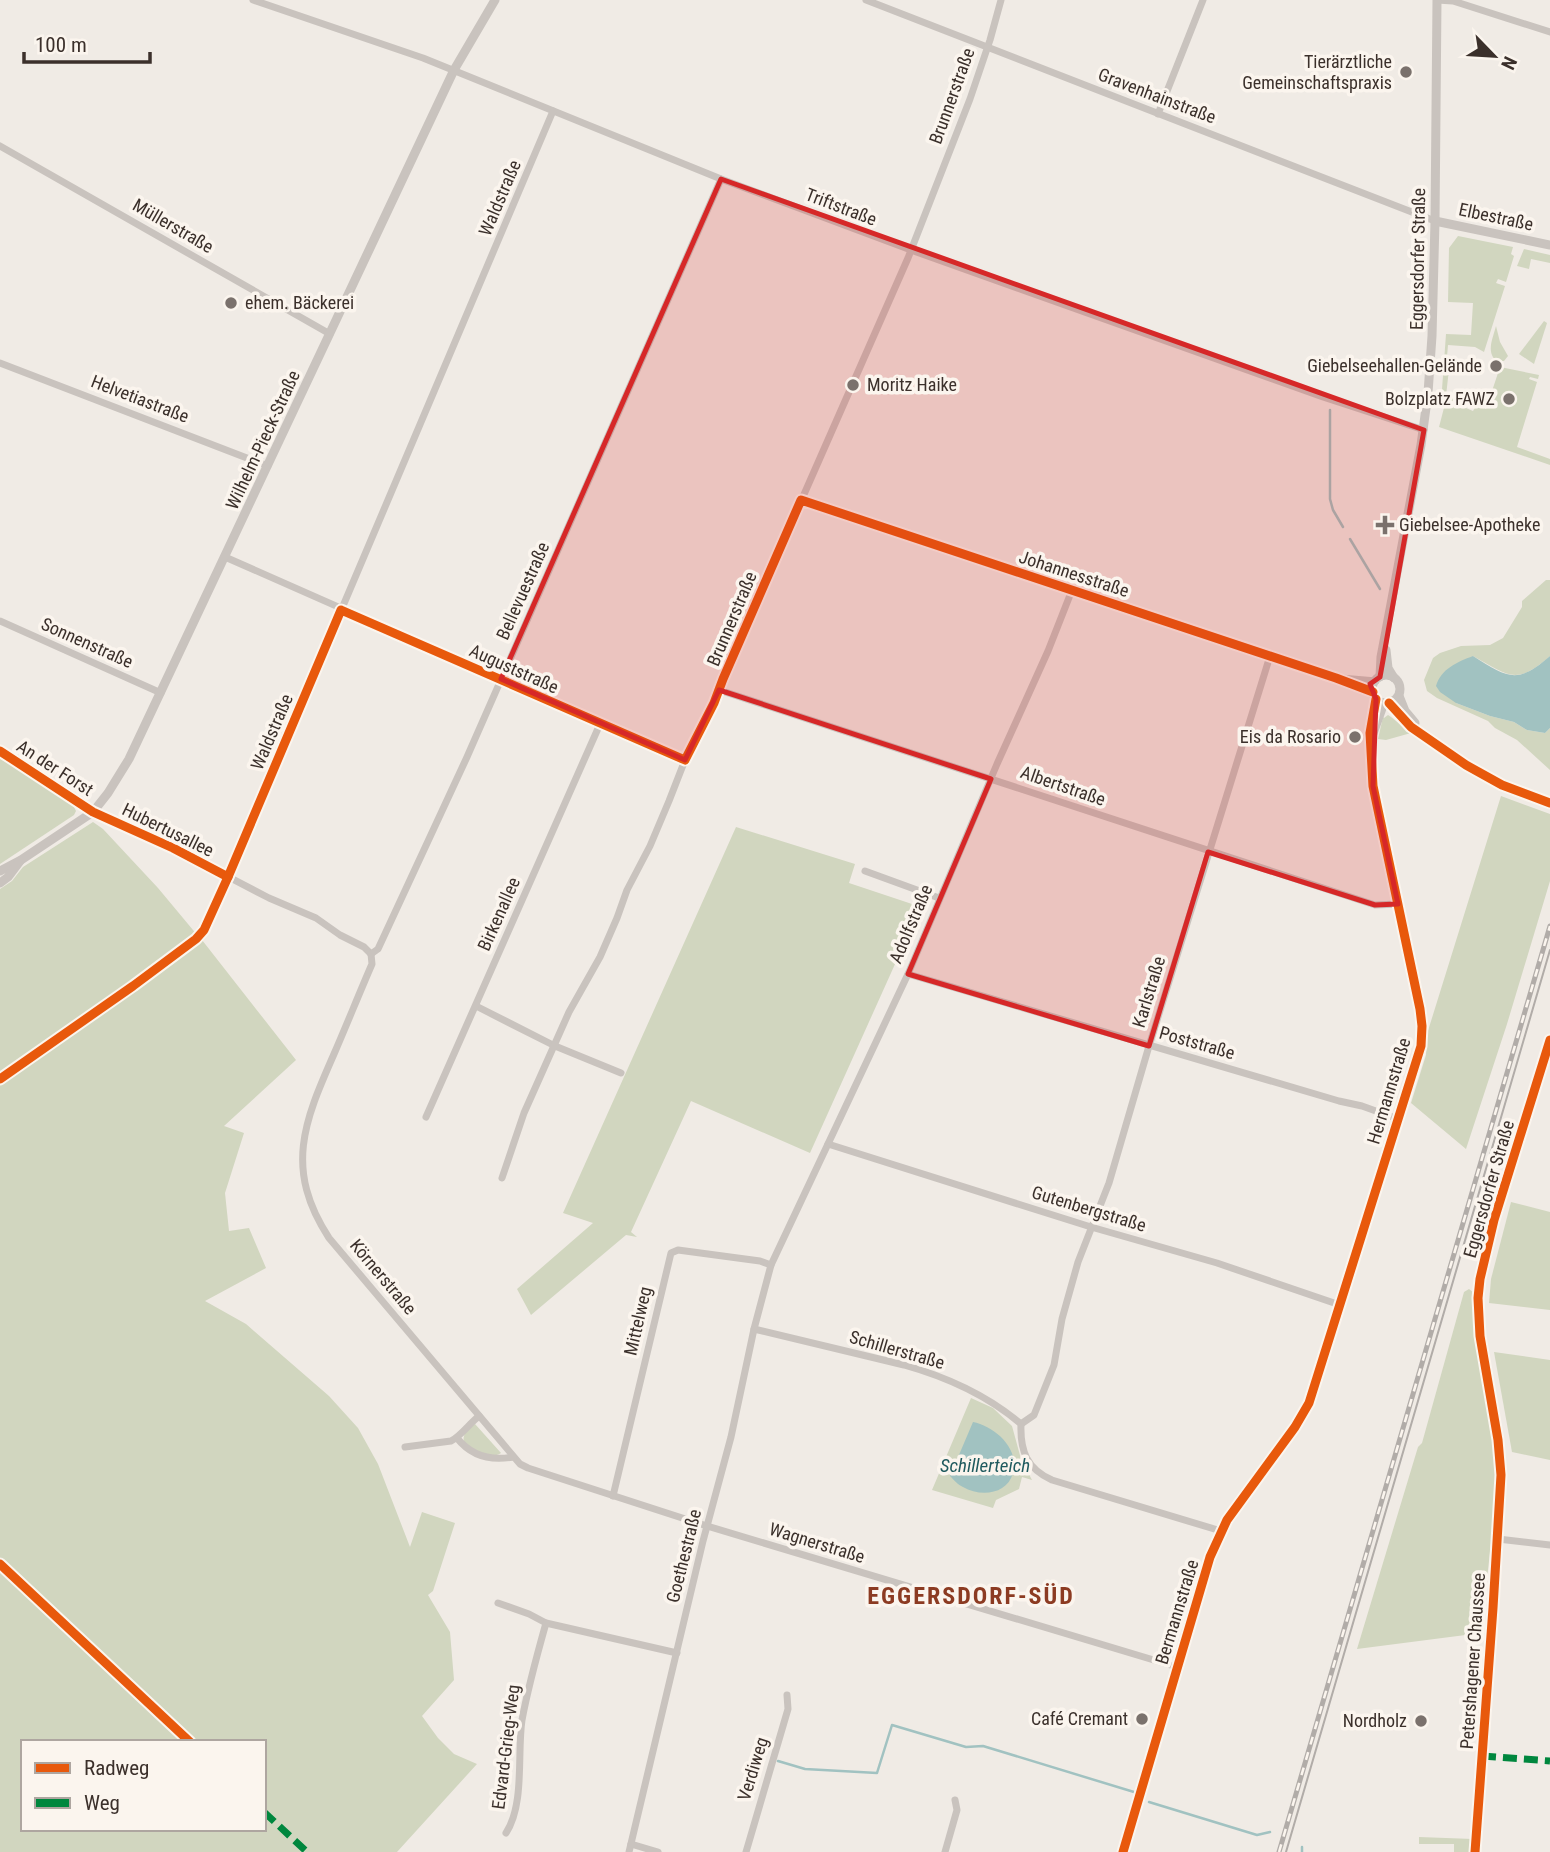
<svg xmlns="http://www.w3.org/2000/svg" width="1550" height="1852" viewBox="0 0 1550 1852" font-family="'Roboto Condensed',sans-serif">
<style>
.green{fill:#d1d6bf;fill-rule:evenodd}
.water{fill:#a1c2c1}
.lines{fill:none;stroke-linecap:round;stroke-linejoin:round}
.stream{stroke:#a1c2c1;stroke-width:2.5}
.minor{stroke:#c9c3be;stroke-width:7}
.tertiary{stroke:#c9c3be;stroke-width:9}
.tram{stroke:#b1aca8;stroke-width:2}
.rail-casing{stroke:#b1aca8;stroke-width:5}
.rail{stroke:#fbf5ee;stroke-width:2.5;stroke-dasharray:8;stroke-linecap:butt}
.quiet{stroke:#00873e;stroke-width:7;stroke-dasharray:14 7;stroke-linecap:butt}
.cycleway-casing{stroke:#fbf5ee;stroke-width:13}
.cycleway{stroke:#e8590c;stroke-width:9}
.marked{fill:#d62828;fill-opacity:0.2;stroke:#d62828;stroke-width:5;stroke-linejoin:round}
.poi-dot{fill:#7a716c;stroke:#fbf5ee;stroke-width:2.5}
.labels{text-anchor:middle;stroke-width:7;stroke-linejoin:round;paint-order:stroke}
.poi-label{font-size:18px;fill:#3b302b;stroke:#fbf5ee;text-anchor:end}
.street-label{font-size:18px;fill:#3b302b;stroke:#fbf5ee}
.water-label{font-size:19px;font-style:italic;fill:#1f5a5e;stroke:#fbf5ee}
.district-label{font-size:24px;font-weight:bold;letter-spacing:2px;fill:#8c3b22;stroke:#fbf5ee}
</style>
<rect width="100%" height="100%" fill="#f0ebe5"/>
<g class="green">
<polygon points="1458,236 1513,247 1511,254 1514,256 1506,282 1498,279 1496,283 1505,286 1484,352 1475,347 1448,345 1446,368 1449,369 1446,396 1467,402 1466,408 1473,411 1476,406 1486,409 1500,367 1539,375 1538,379 1530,377 1529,379 1537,382 1517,447 1550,459 1550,465 1439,427 1445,404 1441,403 1446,334 1471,335 1473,303 1448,302 1449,248"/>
<polygon points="1524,249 1550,255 1550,263 1531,259 1529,269 1517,266"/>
<polygon points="1544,321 1547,323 1534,364 1519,354"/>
<path d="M1496 326 1500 342 1508 356 1504 361H1496C1486 351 1493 338 1496 326Z"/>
<path d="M1546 580H1550V656C1516 686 1509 676 1473 656L1456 703 1490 716 1514 722 1527 730 1545 733 1550 728V770L1517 740 1495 728 1488 721 1437 698 1427 691 1424 680 1433 658 1440 653 1461 646 1490 645 1503 638 1522 607V601Z"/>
<polygon points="1388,715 1391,717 1411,733 1386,740 1378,739 1383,717 1384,718"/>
<polygon points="0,759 19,768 74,807 76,811 74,815 0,864"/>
<polygon points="1501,796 1550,814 1550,881 1507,1024 1466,1149 1411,1103 1426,1055 1427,1034"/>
<polygon points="93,822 103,829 158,888 198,936 0,1077 0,889 12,881 23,867"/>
<polygon points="736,827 855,864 849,883 915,905 918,913 810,1153 691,1101 631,1232 637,1237 626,1235 531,1315 517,1289 593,1223 563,1213"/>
<path d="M202 940 296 1060 224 1126 244 1133 225 1193 229 1231 249 1228 266 1268 205 1301 246 1324 329 1396 358 1428 378 1464 410 1547 422 1512 455 1523 433 1591 428 1595 450 1632 454 1680 422 1716 438 1738 454 1754 477 1764 397 1852H0V1085ZM23 1742H264V1829H23Z"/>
<polygon points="1511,1202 1550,1212 1550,1310 1489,1303 1491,1279"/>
<polygon points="1469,1289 1474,1293 1475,1330 1496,1459 1497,1489 1481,1633 1357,1649 1418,1447 1422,1443 1464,1292"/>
<polygon points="1494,1352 1550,1360 1550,1460 1512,1452"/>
<polygon points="971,1398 993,1408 1012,1426 1021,1459 1032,1480 1022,1477 1019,1489 996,1500 993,1508 932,1490"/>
<path d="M475 1424 501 1453C490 1460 474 1451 464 1444 462 1433 467 1430 475 1424Z"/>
<polygon points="1419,1837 1473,1839 1472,1852 1454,1852 1454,1844 1419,1844"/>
</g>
<g class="water">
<path d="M1473 656C1508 678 1517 685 1550 656V728L1545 733 1527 730 1514 722 1490 716 1456 703 1440 692 1436 686C1441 669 1457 662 1473 656Z"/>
<path d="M973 1422C994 1426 1020 1448 1013 1473 1007 1495 980 1497 963 1487 958 1485 954 1480 950 1476Z"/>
</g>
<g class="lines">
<g class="stream">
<polyline points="1330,410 1330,499 1333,510 1343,527"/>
<polyline points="1350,539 1380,589"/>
<polyline points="778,1761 805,1769 877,1773 892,1725 966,1747 983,1746 1134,1792"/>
<polyline points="1149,1802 1257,1835 1270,1832"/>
<polyline points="1302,1847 1302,1852"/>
</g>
<g class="minor">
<polyline points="253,0 423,58 721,179 911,250 1323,397 1424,430"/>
<polyline points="866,0 1435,221"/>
<polyline points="1437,0 1453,1 1550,32"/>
<polyline points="1158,114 1203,0"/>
<polyline points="0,146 330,334"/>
<polyline points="0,363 268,466"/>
<polyline points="801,500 1336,678 1373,692"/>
<polyline points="225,557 685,760"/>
<polyline points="0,621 161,693"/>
<polyline points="1341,678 1376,681"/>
<path d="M719 690C938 761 1156 835 1375 905L1398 904"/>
<polyline points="1372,739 1385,703"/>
<polyline points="0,751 93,812 173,848 269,898 316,918 340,935 364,947 371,954"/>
<polyline points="865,871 939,898"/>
<polyline points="228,877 553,111"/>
<path d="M371 954 372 964C359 994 347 1024 334 1054 304 1122 284 1169 329 1238L520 1464 528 1468 707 1526 1177 1667"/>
<polyline points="371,954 378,949 467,757 721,179"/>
<polyline points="908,974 1339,1101 1362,1106 1398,1119"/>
<polyline points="476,1006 555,1046 621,1073"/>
<polyline points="426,1117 600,724"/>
<polyline points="828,1144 1091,1227 1217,1263 1340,1305"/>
<polyline points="502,1178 524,1113 569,1012 600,957 617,918 627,890 650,846 669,801 685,760 714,703 765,583 908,258 970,99 990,40 1001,0"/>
<path d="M754 1329 904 1365C947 1377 987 1395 1021 1424 1020 1451 1027 1469 1052 1480L1221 1531"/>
<polyline points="1021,1424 1034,1415 1054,1365 1062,1319 1078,1262 1109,1183 1149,1046 1270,656"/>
<path d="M457 1438C472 1457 491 1461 513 1457"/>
<path d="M405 1447 451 1441C460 1437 470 1423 479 1416"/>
<polyline points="613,1496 671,1253 678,1250 760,1261 771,1265"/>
<polyline points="1498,1539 1550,1545"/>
<polyline points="498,1603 529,1614 546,1623 677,1653"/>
<path d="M506 1833C525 1804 517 1753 522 1720 528 1687 537 1655 546 1623"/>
<polyline points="631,1844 658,1852"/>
<polyline points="629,1852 703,1541 731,1437 754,1329 771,1265 908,974 997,764 1048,651 1072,590"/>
<polyline points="746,1852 788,1709 787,1695"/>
<polyline points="945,1852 957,1810 955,1800"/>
<polyline points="1123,1852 1210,1557 1227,1520 1295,1427 1309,1403 1421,1046 1422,1026 1420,1009 1373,786 1370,733 1376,699"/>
</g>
<g class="tertiary">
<polyline points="1435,221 1550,245"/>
<polyline points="1386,650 1388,668 1394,678"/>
<circle cx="1386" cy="689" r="14"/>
<polyline points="1380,677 1381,657 1421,445 1428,393 1432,336 1435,221 1437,0"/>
<polyline points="1399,696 1405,711 1415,723"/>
<polyline points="1389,703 1411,727 1466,765 1502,785 1550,803"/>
<polyline points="0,871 21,860 93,812 108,793 129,759 454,70 495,0"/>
<polyline points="0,883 8,877 20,861"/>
<polyline points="1475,1852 1493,1608 1501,1475 1498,1440 1480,1336 1478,1298 1480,1279 1494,1220 1550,1040"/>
</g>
<polyline class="tram" points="1286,1852 1550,950"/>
<defs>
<polyline id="rail" points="1279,1852 1550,926"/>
</defs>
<use href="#rail" class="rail-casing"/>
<use href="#rail" class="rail"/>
<g class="quiet">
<polyline points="1482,1756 1550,1761"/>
<polyline points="264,1812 307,1852"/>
</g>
<defs>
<g id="cycleway">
<polyline points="1389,703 1411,727 1466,765 1502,785 1550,803"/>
<polyline points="0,751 93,812 173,848 228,877"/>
<polyline points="0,1079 133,986 196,939 204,930 228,877 341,610 685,760 714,703 723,679 801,500 1336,678 1373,692"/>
<polyline points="0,1564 190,1742"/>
<polyline points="1123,1852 1210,1557 1227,1520 1295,1427 1309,1403 1421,1046 1422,1026 1420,1009 1373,786 1370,733 1376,699"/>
<polyline points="1475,1852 1493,1608 1501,1475 1498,1440 1480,1336 1478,1298 1480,1279 1494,1220 1550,1040"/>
</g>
</defs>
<use href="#cycleway" class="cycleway-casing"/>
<use href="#cycleway" class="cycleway"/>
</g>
<path class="marked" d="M721 179 1424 430 1380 677 1370 684 1376 699 1373 786 1398 904 1375 905 1208 852 1149 1046 908 974 991 779 719 690 685 760 501 679Z"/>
<g class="poi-dot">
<circle cx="1406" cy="72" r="7"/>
<circle cx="231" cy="303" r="7"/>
<circle cx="1496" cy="366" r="7"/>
<circle cx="853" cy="385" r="7"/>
<circle cx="1509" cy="399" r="7"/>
<path d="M1381.5 514.5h7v7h7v7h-7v7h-7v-7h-7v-7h7z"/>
<circle cx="1355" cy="737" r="7"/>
<circle cx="1142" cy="1719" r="7"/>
<circle cx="1421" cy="1721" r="7"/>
</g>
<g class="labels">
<g class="poi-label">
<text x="1392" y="68">Tierärztliche<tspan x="1392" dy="21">Gemeinschaftspraxis</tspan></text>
<text x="245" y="309" text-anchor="start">ehem. Bäckerei</text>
<text x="1482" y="372">Giebelseehallen-Gelände</text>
<text x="867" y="391" text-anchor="start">Moritz Haike</text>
<text x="1495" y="405">Bolzplatz FAWZ</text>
<text x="1399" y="531" text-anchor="start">Giebelsee-Apotheke</text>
<text x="1341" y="743">Eis da Rosario</text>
<text x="1128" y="1725">Café Cremant</text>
<text x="1407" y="1727">Nordholz</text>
</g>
<g class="street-label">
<text transform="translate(952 96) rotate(-70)" y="6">Brunnerstraße</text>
<text transform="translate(1157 96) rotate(21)" y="6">Gravenhainstraße</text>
<text transform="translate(500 198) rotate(-67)" y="6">Waldstraße</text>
<text transform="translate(841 207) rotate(21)" y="6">Triftstraße</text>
<text transform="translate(1496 217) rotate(12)" y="6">Elbestraße</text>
<text transform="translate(173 226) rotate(30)" y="6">Müllerstraße</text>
<text transform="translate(1418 259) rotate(-89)" y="6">Eggersdorfer Straße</text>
<text transform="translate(140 399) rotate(21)" y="6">Helvetiastraße</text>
<text transform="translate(263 440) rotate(-65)" y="6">Wilhelm-Pieck-Straße</text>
<text transform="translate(1074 574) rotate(18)" y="6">Johannesstraße</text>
<text transform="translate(523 591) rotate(-66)" y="6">Bellevuestraße</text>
<text transform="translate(732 619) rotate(-67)" y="6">Brunnerstraße</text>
<text transform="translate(87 643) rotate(24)" y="6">Sonnenstraße</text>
<text transform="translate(514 669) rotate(24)" y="6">Auguststraße</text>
<text transform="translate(272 732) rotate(-67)" y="6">Waldstraße</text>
<text transform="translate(55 768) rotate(33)" y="6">An der Forst</text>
<text transform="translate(1063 786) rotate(19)" y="6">Albertstraße</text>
<text transform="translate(168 830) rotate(26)" y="6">Hubertusallee</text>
<text transform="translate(499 914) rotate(-66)" y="6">Birkenallee</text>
<text transform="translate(911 924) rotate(-67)" y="6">Adolfstraße</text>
<text transform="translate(1149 992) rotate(-73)" y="6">Karlstraße</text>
<text transform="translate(1197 1043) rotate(16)" y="6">Poststraße</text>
<text transform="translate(1389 1091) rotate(-73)" y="6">Hermannstraße</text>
<text transform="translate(1489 1189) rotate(-74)" y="6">Eggersdorfer Straße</text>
<text transform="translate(1089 1209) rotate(17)" y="6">Gutenbergstraße</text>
<text transform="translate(383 1277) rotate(50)" y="6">Körnerstraße</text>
<text transform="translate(638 1321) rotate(-77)" y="6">Mittelweg</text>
<text transform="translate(897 1350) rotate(16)" y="6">Schillerstraße</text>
<text transform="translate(817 1543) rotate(17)" y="6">Wagnerstraße</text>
<text transform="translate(684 1556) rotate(-76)" y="6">Goethestraße</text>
<text transform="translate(1177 1612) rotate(-73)" y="6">Bermannstraße</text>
<text transform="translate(1473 1661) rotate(-86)" y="6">Petershagener Chaussee</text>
<text transform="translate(506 1747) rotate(-83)" y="6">Edvard-Grieg-Weg</text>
<text transform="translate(753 1769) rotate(-73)" y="6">Verdiweg</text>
</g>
<g class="water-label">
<text x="985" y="1472">Schillerteich</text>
</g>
<g class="district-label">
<text x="971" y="1604">EGGERSDORF-SÜD</text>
</g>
</g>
<rect x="21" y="1740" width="245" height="91" fill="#fbf5ee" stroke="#aea6a0" stroke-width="2"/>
<rect x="35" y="1763" width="35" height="10" fill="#e8590c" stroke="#aea6a0" stroke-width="2"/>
<text x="84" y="1775" font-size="21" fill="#3b302b">Radweg</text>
<rect x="35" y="1798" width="35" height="10" fill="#00873e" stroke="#aea6a0" stroke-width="2"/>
<text x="84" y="1810" font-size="21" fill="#3b302b">Weg</text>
<g transform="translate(1494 56) rotate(115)" stroke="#fbf5ee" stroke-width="5" paint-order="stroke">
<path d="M0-5L12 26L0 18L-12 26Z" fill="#3b302b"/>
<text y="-10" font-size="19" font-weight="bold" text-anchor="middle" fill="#3b302b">N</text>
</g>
<path d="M24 52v10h126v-10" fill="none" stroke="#3b302b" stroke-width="3.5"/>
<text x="35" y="52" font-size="21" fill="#3b302b" stroke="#fbf5ee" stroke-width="5" paint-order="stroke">100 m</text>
</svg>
